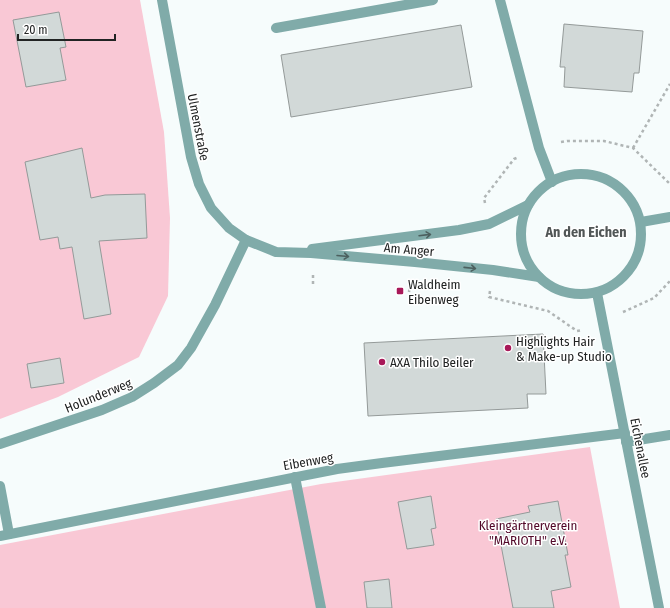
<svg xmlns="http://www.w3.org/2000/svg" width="670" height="608" viewBox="0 0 670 608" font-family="'Fira Sans Condensed',sans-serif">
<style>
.green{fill:#f9c8d5}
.building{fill:#d2d9d8;stroke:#949a99}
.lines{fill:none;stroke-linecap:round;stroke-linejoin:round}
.path{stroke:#b0b5b5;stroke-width:2.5;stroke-dasharray:3 3;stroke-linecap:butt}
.minor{stroke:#80aba9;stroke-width:10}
.oneway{stroke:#4c605f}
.poi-dot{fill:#a81959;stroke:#fff;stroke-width:1.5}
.labels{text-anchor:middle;stroke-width:3;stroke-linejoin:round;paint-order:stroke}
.street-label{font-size:13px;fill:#212323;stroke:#fff}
.poi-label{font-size:13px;fill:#212323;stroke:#fff;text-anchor:start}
.park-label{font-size:13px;fill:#510728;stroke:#fff}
.neighbourhood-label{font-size:14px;font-weight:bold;fill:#515656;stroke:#fff}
</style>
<rect width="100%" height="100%" fill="#f6fcfc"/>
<g class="green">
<polygon points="0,0 140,0 164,132 170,218 168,296 139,357 58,397 0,419"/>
<polygon points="590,447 620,608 0,608 0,545 321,484"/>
</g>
<g class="building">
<polygon points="59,12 66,47 60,48 66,80 26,87 13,20"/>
<polygon points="564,24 643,31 639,73 634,73 632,92 564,87 565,67 560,67"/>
<polygon points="461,25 472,87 291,117 281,55"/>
<polygon points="82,148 91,198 105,195 145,194 147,238 99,241 111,314 84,319 72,247 60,249 58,237 40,240 25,162"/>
<polygon points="543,334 546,394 527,394 528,408 368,416 364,343"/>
<polygon points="60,358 64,383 31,388 27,364"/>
<polygon points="431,496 436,528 431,529 434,545 407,549 398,502"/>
<polygon points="558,501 568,555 565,555 571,587 551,591 554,608 513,608 496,519 530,512 528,506"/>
<polygon points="389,579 392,608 367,608 364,582"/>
</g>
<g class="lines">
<g class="path">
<polyline points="561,142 567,141 604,141 633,148 670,184"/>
<polyline points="633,148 670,84"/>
<polyline points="485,203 484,198 514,159 519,157"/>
<polyline points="313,275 313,284"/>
<polyline points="490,291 489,297 548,311 577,331 582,330"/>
<polyline points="409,292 410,284"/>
<polyline points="623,312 654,298 670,281"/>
</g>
<g class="minor">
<polyline points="162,0 191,157 199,184 211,208 229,228 246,240 276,252 311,253 415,262 493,270 539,277"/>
<polyline points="500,0 539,148 552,182"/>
<polyline points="276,28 433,0"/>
<circle cx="581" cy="234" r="60"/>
<polyline points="641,222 670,217"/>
<polyline points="312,249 459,230 489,224 528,205"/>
<polyline points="597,293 659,608"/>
<polyline points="626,442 670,435"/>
<polyline points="0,444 102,410 132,397 154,383 178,365 191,348 215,305 246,240"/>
<polyline points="295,477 321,608"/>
<polyline points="0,486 9,534"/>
<polyline points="0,536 337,469 382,463 625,433"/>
</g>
</g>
<defs><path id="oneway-shaft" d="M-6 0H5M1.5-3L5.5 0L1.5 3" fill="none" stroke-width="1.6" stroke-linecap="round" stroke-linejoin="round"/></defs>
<g class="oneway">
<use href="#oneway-shaft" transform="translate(425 235) rotate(-7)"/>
<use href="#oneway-shaft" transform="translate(343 256) rotate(5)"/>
<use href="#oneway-shaft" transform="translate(470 268) rotate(6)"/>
</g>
<g class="poi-dot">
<rect x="396" y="287" width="8" height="8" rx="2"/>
<circle cx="508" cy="348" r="4"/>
<circle cx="382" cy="362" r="4"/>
</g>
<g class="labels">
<g class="street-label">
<text transform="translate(199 127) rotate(79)" y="5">Ulmenstraße</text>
<text transform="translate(409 249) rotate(5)" y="5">Am Anger</text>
<text transform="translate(98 395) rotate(-22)" y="5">Holunderweg</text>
<text transform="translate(641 448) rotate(79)" y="5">Eichenallee</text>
<text transform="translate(308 461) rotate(-10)" y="5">Eibenweg</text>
</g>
<g class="poi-label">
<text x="408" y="289">Waldheim<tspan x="408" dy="15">Eibenweg</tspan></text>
<text x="516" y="346">Highlights Hair<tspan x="516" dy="15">&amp; Make-up Studio</tspan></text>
<text x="390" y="367">AXA Thilo Beiler</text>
</g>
<g class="park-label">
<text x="528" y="530">Kleingärtnerverein<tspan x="528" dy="15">"MARIOTH" e.V.</tspan></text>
</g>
<g class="neighbourhood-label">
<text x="586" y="237">An den Eichen</text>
</g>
</g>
<path d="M18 34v6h97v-6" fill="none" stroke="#212323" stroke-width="2"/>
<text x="24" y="34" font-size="12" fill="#212323" stroke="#ffffff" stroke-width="3" paint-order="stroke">20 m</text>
</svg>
